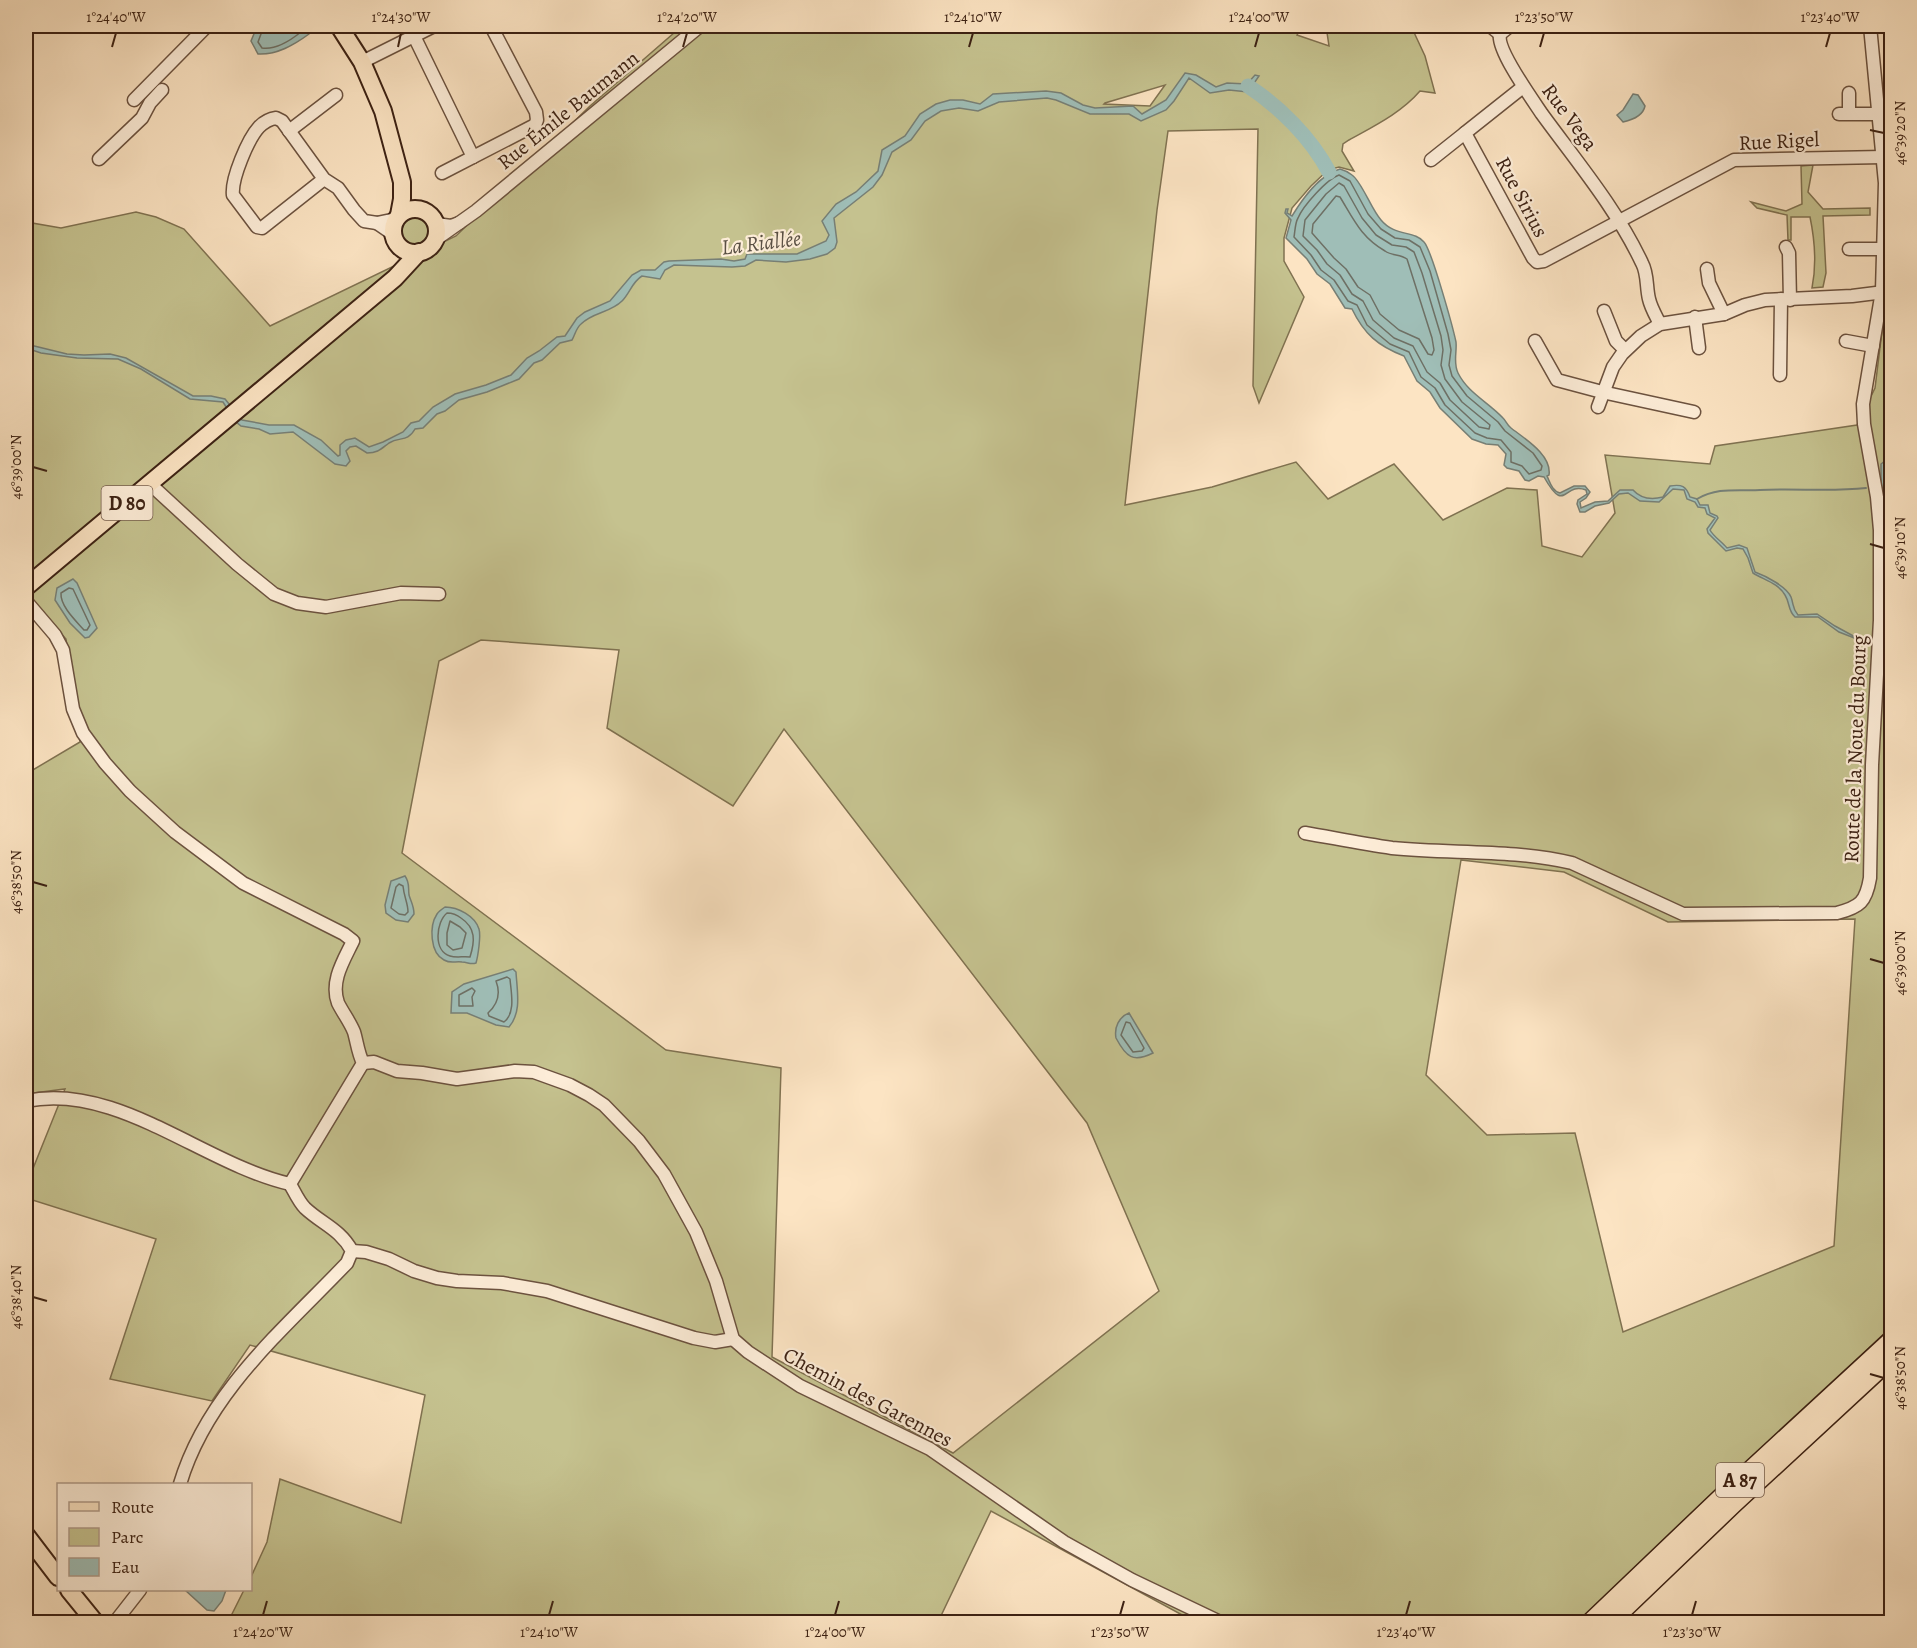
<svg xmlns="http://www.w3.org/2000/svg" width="1917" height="1648" viewBox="0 0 1917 1648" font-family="Alegreya,serif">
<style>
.green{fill:#c5c28f;stroke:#807251;stroke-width:1.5;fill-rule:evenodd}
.water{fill:#9fbeb7;stroke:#777f75;stroke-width:1.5}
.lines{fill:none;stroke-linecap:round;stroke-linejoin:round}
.shore{stroke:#6e7065;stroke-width:1.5}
.stream{stroke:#777f75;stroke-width:2}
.river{stroke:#9fbeb7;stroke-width:15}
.minor-casing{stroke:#6c523f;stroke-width:15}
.major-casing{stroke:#3c2113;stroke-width:20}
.highway-casing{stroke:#3c2113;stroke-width:21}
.minor{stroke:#fdedd8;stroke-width:12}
.major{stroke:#fce4c3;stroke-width:16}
.highway{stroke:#fce4c3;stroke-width:18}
.ticks{fill:none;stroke:#3c2113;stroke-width:2}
.labels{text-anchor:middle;stroke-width:4.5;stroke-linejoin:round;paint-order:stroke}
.shield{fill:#fdedd8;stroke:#765e4e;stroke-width:1.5}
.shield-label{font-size:20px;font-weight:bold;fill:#3c2113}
.street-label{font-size:21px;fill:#3c2113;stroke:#fdedd8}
.water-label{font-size:22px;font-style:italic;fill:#5a5044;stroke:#fdedd8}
.neatline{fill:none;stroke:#3c2113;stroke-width:2}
.ticks-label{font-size:15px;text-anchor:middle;fill:#3c2113}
</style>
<rect width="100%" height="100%" fill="#fce4c3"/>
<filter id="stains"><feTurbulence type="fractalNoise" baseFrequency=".00333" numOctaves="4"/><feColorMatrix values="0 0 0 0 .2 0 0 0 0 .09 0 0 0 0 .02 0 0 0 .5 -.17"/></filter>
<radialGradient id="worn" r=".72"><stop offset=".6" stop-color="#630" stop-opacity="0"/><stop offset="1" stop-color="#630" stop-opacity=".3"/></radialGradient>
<g class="green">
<path d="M682 26H1302L1297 35 1329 46 1326 26H1411L1425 56 1435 93 1420 91C1401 113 1374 126 1349 140L1343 144 1342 151 1354 171 1339 167 1328 170 1311 186 1292 208 1284 238V261L1304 297 1259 403 1253 386 1258 129 1168 131 1157 210 1125 505 1212 487 1296 462 1328 499 1394 464 1443 520 1507 488 1537 490 1542 546 1582 557 1615 513 1605 455 1710 464 1715 446 1857 425 1875 388 1891 258V1327L1582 1622H1195L991 1511 938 1622H228L244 1590H250L251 1577 267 1542 280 1479 401 1523 425 1395 250 1345 212 1401 110 1379 156 1239 26 1198V1186L65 1089 26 1094V774L80 742 66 639 26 594V222L61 228 136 212 156 217 184 229 270 326 456 236 590 106ZM1165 85 1150 106 1104 104 1105 103ZM481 640 619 650 607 728 733 806 784 729 1087 1123 1159 1291 953 1453 772 1357 781 1068 666 1050 402 853 439 661ZM1461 860 1564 872 1668 922 1855 919 1834 1246 1623 1332 1575 1133 1487 1135 1426 1075Z"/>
<path d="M1813 165 1808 192 1823 209 1870 208V215L1823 216 1826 273 1823 287 1812 288C1817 263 1815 241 1810 217H1791V240H1788L1787 215 1757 208 1751 202 1786 211 1802 204 1801 166Z"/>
<circle cx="415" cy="230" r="17"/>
</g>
<g class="water">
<path d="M261 26H308L309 34C294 45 277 55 258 54L251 41 256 29Z"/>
<path d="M1185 73 1196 75 1216 87 1227 83 1247 84 1255 75 1259 76 1248 92 1229 90 1210 93 1189 78 1174 101 1166 110 1141 121 1129 114H1090L1056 100 1047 98 999 102 978 111 959 108 941 111 925 121 911 140 892 152 882 175 873 187 834 218 837 242 835 248 827 254 810 259 786 262 756 260 745 266 732 267 674 265 665 270 660 279 642 276C632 282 630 293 622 301 610 313 593 312 581 324 576 328 575 335 572 340L560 343 542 360 534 363 519 379 487 392 459 400 445 411 437 414 423 428 415 429C407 443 400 436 389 443 381 449 378 453 367 453L356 446 350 447 346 451 350 461 346 466 335 464 293 432 270 434 259 429 241 426 235 421 223 402 190 399 141 369 118 359 77 358 41 353 26 348V344L67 354 84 355 110 354 126 358 193 396H211L225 399 242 420 269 425H294L321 440 338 456 340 455V445L346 440 355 438 369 447 383 442 403 432 411 423 419 421 433 407 455 394 486 385 511 375 527 358 539 351 557 337 565 336 577 318 585 312 610 301 632 275 641 270H655L664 262 669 261 721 259 734 261 745 259 747 254H797L826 241 829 235 822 221 836 204 856 192 878 171 882 150 905 136 920 114 936 104 950 100H963L980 104 993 94 1046 91 1061 93 1083 105 1095 108 1133 106 1142 114 1166 100Z"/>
<path d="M1633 94 1638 95 1645 106C1643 116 1632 120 1623 122L1617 115 1623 110Z"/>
<path d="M1340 169C1344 170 1348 172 1352 175 1362 182 1371 209 1381 220 1395 237 1414 230 1424 242 1432 251 1453 328 1456 342 1457 353 1453 363 1458 373 1468 393 1488 402 1503 418 1506 421 1507 425 1511 428 1525 439 1552 455 1549 475L1547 476C1550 482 1552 491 1560 493L1574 486H1585L1590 492 1586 498 1580 502 1581 508 1595 502 1608 501 1620 490H1633C1641 499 1651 500 1663 497L1670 486C1682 484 1686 486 1690 497L1697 499 1700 505H1708L1710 513 1717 516 1718 518 1710 530C1713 536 1722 542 1727 548L1739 545 1747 548 1755 572C1766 576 1787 587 1791 597 1794 605 1792 608 1798 615L1817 614 1835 626 1857 638 1867 639V643L1839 632 1818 617H1795C1788 611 1790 603 1785 595 1778 583 1764 580 1753 573L1748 558 1743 549 1737 548 1726 551 1708 533 1707 529 1715 518 1707 514 1705 508 1698 507 1695 502 1687 499 1684 490 1673 489 1659 502 1640 501 1628 493 1619 494 1609 503 1595 506 1585 512H1580L1577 504 1578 500 1587 494 1586 490C1563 481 1566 516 1544 477L1538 476 1529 481 1525 480 1519 471 1507 468 1504 465 1506 454 1498 445 1486 444 1472 439 1440 408 1430 392 1417 381 1404 356C1378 346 1364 334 1352 309L1345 308 1330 284 1317 274 1307 259 1286 238 1291 220 1285 213 1286 209H1288L1287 213 1292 216C1303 198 1319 175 1340 169Z"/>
<polygon points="1891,456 1891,497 1883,496 1881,484 1881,464"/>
<polygon points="73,579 77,583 97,628 89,637 85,638 70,623 55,600 57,588"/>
<path d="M405 876C410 883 408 887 409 895 411 902 414 906 414 914L408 922 396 920 386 913 385 905 391 881Z"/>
<path d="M445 907C458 907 475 916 479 929 481 936 478 956 476 963 470 965 468 962 462 962 455 961 451 964 444 960 430 953 429 926 437 914 439 911 442 909 445 907Z"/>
<path d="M513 969 516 972C517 991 522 1012 509 1027L496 1025 467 1013H451L452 992 464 984Z"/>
<path d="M1129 1013 1153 1053C1133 1063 1126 1057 1116 1038 1114 1027 1119 1017 1129 1013Z"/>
<polygon points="185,1590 226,1590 222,1601 214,1611 207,1610"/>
</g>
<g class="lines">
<g class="shore">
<path d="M264 26 258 42 262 48C275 50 291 40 301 32L302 26"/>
<path d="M1339 175 1350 181 1368 214 1381 229 1395 238 1409 240 1420 247 1430 271 1448 334 1451 350 1449 365 1452 376 1467 396 1498 422 1505 431 1533 453 1542 466 1541 470 1529 474 1522 466 1511 462V452L1501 440 1487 438 1475 433 1445 405 1435 388 1421 377 1409 352 1390 344 1367 325 1357 305 1348 301 1334 280 1321 270 1311 255 1294 237C1295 232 1295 223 1298 218 1303 206 1327 179 1339 175Z"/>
<polygon points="1339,183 1344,186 1362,218 1376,235 1392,245 1406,247 1414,252 1422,273 1441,336 1443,350 1441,365 1445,379 1462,402 1490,425 1489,429 1479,427 1450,400 1440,383 1427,372 1413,346 1394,338 1373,320 1363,301 1352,294 1340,275 1327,264 1317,250 1303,236 1305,220 1326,194"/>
<path d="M1336 196 1340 197C1354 220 1361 237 1385 251 1392 256 1400 254 1407 259L1432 338 1434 350 1432 355 1428 354 1419 339 1399 330 1380 314 1370 295 1358 287 1346 269 1334 258 1312 233 1313 224Z"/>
<path d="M69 588 73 589 90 625 87 630H84C76 621 60 606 61 593Z"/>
<path d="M399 884 403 886C404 897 408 903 408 912L405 915 399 914 391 908 396 887Z"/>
<path d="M447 913C453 913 456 914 461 918 476 928 475 941 470 957 464 956 456 958 450 956 433 951 436 922 447 913Z"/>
<polygon points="450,921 460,927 466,933 462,948 453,950 447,945 447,933"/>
<path d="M507 977 510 979C511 992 516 1013 504 1022L489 1016 488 1013C498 1004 501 994 496 981Z"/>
<polygon points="472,988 475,991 472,997 473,1006 459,1006 459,995"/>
<polygon points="1126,1022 1130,1023 1144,1048 1142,1051 1133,1052 1121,1035"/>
</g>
<path class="stream" d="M1697 499C1718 487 1736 491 1760 490 1795 488 1830 492 1866 488"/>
<path class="river" d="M1248 86C1280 107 1311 138 1329 172"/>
<defs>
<g id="minor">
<polyline points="1490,26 1500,34"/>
<path d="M1500 34C1496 49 1532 99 1542 114 1577 162 1616 208 1642 263 1648 274 1646 287 1649 299 1651 308 1656 316 1660 324"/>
<polyline points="1500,34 1510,26"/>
<polyline points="414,36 473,157"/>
<polyline points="362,62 434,26"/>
<polyline points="1523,87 1465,133 1533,258 1537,262 1544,261 1734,160 1883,157"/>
<polyline points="1849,93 1849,113"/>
<polyline points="134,100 207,26"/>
<polyline points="1839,114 1880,114"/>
<polyline points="289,131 336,95"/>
<polyline points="99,159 142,118 150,103 162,90"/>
<polyline points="1431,160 1465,133"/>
<polyline points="442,173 535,125 537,120 536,112 491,26"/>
<path d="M324 179 262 228 257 227 233 195C231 179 248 139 259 127 264 122 269 119 276 118L282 121 324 179 338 188 354 210 364 221 377 223"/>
<polyline points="436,224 451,226 459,223"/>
<polyline points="393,234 377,223 396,219"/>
<polyline points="435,240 476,211 700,26"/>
<polyline points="1786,247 1789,253 1790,300"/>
<polyline points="1849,249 1885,249"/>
<polyline points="1707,269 1709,283 1724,314"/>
<polyline points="1604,311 1616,341 1625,350"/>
<polyline points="1695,317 1699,348"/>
<polyline points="1535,341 1557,380 1602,392 1694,412"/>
<polyline points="1846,341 1873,346"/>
<polyline points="1780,375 1781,299"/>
<polyline points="1598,407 1613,367 1622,354 1641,336 1660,324 1724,314 1745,305 1765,300 1852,296 1892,291"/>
<polyline points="150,484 237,564 274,594 297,603 326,607 401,593 439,594"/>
<path d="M26 601 55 635 63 650 73 709 83 733 105 763 130 791 175 832 243 883 344 934 353 941C344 960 330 981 338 1003 343 1013 350 1022 354 1032 357 1042 358 1053 363 1063L290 1184C294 1191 299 1202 305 1208 322 1224 340 1229 352 1251L347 1263C283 1330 207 1393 180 1484"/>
<path d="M1305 833C1334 838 1363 844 1392 848 1452 854 1513 849 1572 863L1683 914 1837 913C1860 907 1866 902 1870 878L1872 765 1880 620V530L1877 497 1864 424 1863 404 1882 291 1885 183 1870 26"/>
<polyline points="363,1063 374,1062 397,1071 422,1073 457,1079 515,1071 534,1072 570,1085 589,1095 604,1105 639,1141 664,1174 696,1232 716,1281 733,1339 748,1352 800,1386 930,1449 1064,1542 1132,1580 1220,1622"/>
<path d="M26 1101C117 1082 203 1164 290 1184"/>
<polyline points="352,1251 366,1252 389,1259 414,1271 437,1278 457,1281 502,1283 547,1291 694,1338 715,1342 733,1339"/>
<polyline points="115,1622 140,1590"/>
</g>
<g id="major">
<polyline points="339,26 362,62 383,111 402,182 402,199 399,215"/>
<circle cx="415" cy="231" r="22"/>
<polyline points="26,587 395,278 419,252"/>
<polyline points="26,1535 58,1577"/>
<polyline points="69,1590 95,1622"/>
</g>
<g id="highway">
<polyline points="1591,1622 1725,1494 1892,1340"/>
<polyline points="1610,1622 1733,1504 1892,1357"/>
</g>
</defs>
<use href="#minor" class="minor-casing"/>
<use href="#major" class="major-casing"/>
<use href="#highway" class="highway-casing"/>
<use href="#minor" class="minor"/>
<use href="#major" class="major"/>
<use href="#highway" class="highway"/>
</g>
<path class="ticks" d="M112 47 116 33M398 47 401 33M683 47 687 33M969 47 973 33M1255 47 1259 33M1540 47 1544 33M1826 47 1830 33M1870 130 1884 133M33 467 47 471M1870 544 1884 548M33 882 47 886M1870 959 1884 963M33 1297 47 1301M1870 1374 1884 1378M263 1615 267 1601M549 1615 553 1601M835 1615 839 1601M1120 1615 1124 1601M1406 1615 1410 1601M1692 1615 1696 1601"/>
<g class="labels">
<g class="shield">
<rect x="101.5" y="486" width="51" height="34" rx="4.5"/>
<rect x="1716" y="1463" width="48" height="34" rx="4.5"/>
</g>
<g class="shield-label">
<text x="127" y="510">D 80</text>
<text x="1740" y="1487">A 87</text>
</g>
<g class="street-label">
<text transform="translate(568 110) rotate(-39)" y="7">Rue Émile Baumann</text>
<text transform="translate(1570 117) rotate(53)" y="7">Rue Vega</text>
<text transform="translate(1779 141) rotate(-3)" y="7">Rue Rigel</text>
<text transform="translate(1522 197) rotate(62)" y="7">Rue Sirius</text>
<text transform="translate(1855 749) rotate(-88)" y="7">Route de la Noue du Bourg</text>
<text transform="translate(868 1397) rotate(28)" y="7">Chemin des Garennes</text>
</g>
<g class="water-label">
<text transform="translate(761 242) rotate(-7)" y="8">La Riallée</text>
</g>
</g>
<rect width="1917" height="1648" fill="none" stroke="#fce4c3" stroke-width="66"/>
<rect x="57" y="1483" width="195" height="108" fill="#fdedd8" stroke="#b09b89" stroke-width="1.5"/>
<rect x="69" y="1502" width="30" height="9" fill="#fce4c3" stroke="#b09b89" stroke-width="1.5"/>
<text x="111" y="1513" font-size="18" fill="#3c2113">Route</text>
<rect x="69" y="1528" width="30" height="18" fill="#c5c28f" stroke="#b09b89" stroke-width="1.5"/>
<text x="111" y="1543" font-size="18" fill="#3c2113">Parc</text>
<rect x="69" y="1558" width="30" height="18" fill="#9fbeb7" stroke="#b09b89" stroke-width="1.5"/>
<text x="111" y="1573" font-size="18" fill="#3c2113">Eau</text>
<rect x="33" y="33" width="1851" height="1582" class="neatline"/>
<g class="ticks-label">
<text x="116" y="22">1°24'40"W</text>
<text x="401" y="22">1°24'30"W</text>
<text x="687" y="22">1°24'20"W</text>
<text x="973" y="22">1°24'10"W</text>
<text x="1259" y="22">1°24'00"W</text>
<text x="1544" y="22">1°23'50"W</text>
<text x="1830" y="22">1°23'40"W</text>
<text transform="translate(1900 133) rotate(-90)" y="5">46°39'20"N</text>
<text transform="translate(16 467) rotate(-90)" y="5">46°39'00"N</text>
<text transform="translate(1900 548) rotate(-90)" y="5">46°39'10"N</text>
<text transform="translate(16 882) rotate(-90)" y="5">46°38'50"N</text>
<text transform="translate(1900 963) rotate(-90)" y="5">46°39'00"N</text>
<text transform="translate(16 1297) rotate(-90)" y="5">46°38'40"N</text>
<text transform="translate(1900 1378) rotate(-90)" y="5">46°38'50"N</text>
<text x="263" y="1637">1°24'20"W</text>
<text x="549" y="1637">1°24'10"W</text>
<text x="835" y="1637">1°24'00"W</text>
<text x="1120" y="1637">1°23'50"W</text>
<text x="1406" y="1637">1°23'40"W</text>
<text x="1692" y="1637">1°23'30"W</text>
</g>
<rect width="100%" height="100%" filter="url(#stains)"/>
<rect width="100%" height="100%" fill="url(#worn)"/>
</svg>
